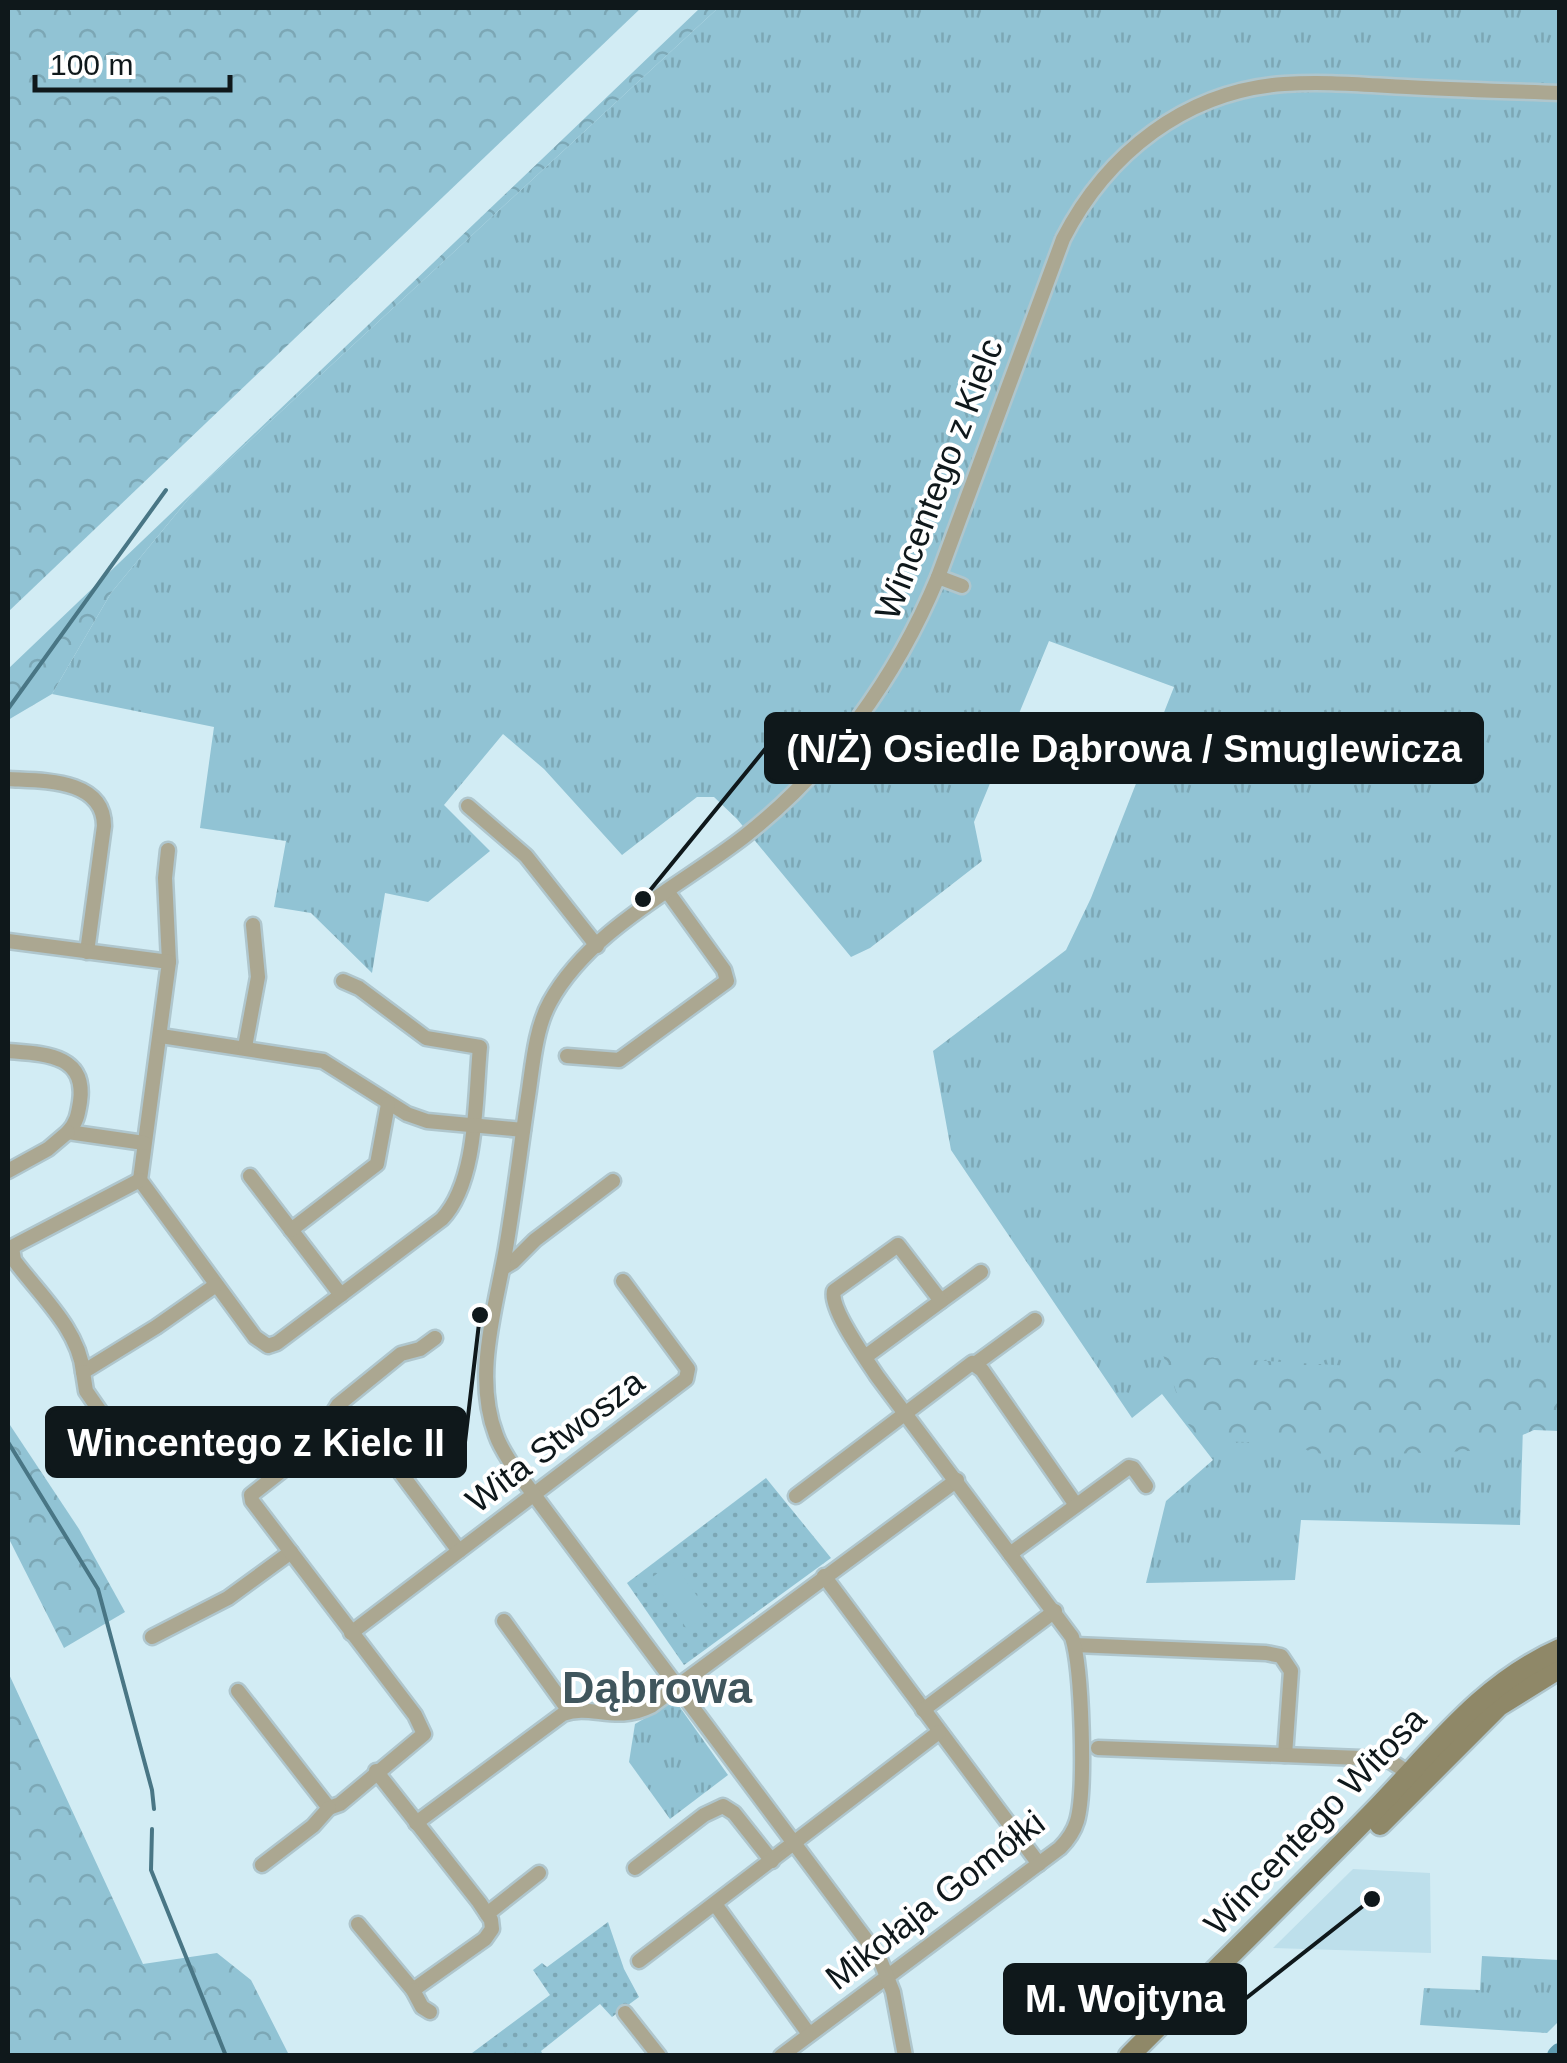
<svg xmlns="http://www.w3.org/2000/svg" width="1567" height="2063" viewBox="0 0 1567 2063" font-family="Arial,sans-serif">
<style>
.built{fill:#bddfeb}
.grass{fill:url(#grass-tufts)}
.forest{fill:url(#forest-crowns)}
.park{fill:url(#park-dots)}
.pitch{fill:#91c3d4}
.lines{fill:none;stroke-linecap:round;stroke-linejoin:round}
.stream{stroke:#497685;stroke-width:4}
.river{stroke:#629eb2;stroke-width:22}
.minor-casing{stroke:#afc6cd;stroke-width:19}
.secondary-casing{stroke:#afc6cd;stroke-width:25}
.minor{stroke:#aba791;stroke-width:14}
.secondary{stroke:#8f8868;stroke-width:20}
.labels{text-anchor:middle;stroke-width:8;stroke-linejoin:round;paint-order:stroke}
.street-label{font-size:35px;fill:#0f181b;stroke:#fff}
.district-label{font-size:45px;font-weight:bold;fill:#40565d;stroke:#fff}
.leader{fill:none;stroke:#0f181b;stroke-width:4}
.callout-dot{fill:#0f181b;stroke:#fff;stroke-width:4}
.callout{fill:#0f181b;stroke:#0f181b;stroke-width:4}
.callout-label{font-size:38px;text-anchor:middle;font-weight:bold;fill:#fff}
</style>
<defs>
<pattern id="grass-tufts" width="24" height="20" patternUnits="userSpaceOnUse" patternTransform="scale(2.5)"><rect width="24" height="20" fill="#91c3d4"/><path d="M3 7l-1-3M5 7V3M7 7l1-3M15 17l-1-3M17 17v-4M19 17l1-3" fill="none" stroke="#7ca7b5"/></pattern>
<pattern id="forest-crowns" width="20" height="18" patternUnits="userSpaceOnUse" patternTransform="scale(2.5)"><rect width="20" height="18" fill="#91c3d4"/><path d="M2 6a3 3 0 1 1 6 0M12 15a3 3 0 1 1 6 0" fill="none" stroke="#7ca7b5"/></pattern>
<pattern id="park-dots" width="8" height="8" patternUnits="userSpaceOnUse" patternTransform="scale(2.5)"><rect width="8" height="8" fill="#91c3d4"/><path d="M2 2h.1M6 6h.1" fill="none" stroke="#7ca7b5" stroke-width="1.8" stroke-linecap="round"/></pattern>
</defs>
<rect width="100%" height="100%" fill="#d2ecf4"/>
<polygon class="built" points="1353,1869 1430,1873 1431,1953 1273,1948"/>
<g class="grass">
<polygon points="718,8 1559,8 1560,1428 1523,1426 1520,1525 1301,1520 1295,1580 1146,1583 1166,1501 1213,1460 1162,1394 1132,1418 951,1150 933,1051 1066,950 1091,898 1174,687 1049,641 974,822 982,861 870,948 851,957 737,819 714,797 697,797 622,855 544,769 503,734 444,805 490,851 428,902 385,893 372,973 311,913 274,907 286,841 200,828 214,727 52,694 111,593 195,491"/>
<polygon points="668,1705 679,1706 728,1775 670,1819 629,1762 635,1724"/>
<polygon points="1482,1956 1559,1960 1559,2021 1547,2033 1420,2025 1424,1988 1480,1990"/>
</g>
<g class="forest">
<polygon points="8,8 641,8 8,612"/>
<polygon points="700,8 718,8 195,491 111,593 52,694 8,720 8,669"/>
<polygon points="1163,1355 1559,1378 1559,1431 1534,1430 1493,1448 1468,1451 1337,1456 1310,1452 1296,1443 1201,1441 1188,1424"/>
<polygon points="8,1422 79,1529 125,1612 64,1648 8,1537"/>
<polygon points="8,1672 143,1964 217,1953 251,1980 289,2055 8,2055"/>
</g>
<g class="park">
<polygon points="766,1478 831,1558 684,1665 627,1583"/>
<polygon points="608,1922 624,1969 639,1997 612,2017 600,2004 541,2051 543,2055 468,2056 550,1995 533,1970 542,1963 547,1967"/>
</g>
<polygon class="pitch" points="673,1562 709,1613 687,1629 651,1578"/>
<g class="lines">
<g class="stream">
<polyline points="8,709 166,490"/>
<polyline points="8,1442 98,1589 152,1790 154,1809"/>
<polyline points="152,1829 151,1870 226,2056"/>
</g>
<polyline class="river" points="1558,2056 1560,2054"/>
<defs>
<g id="minor">
<polyline points="938,577 962,586"/>
<path d="M8 779C41 781 104 778 104 826L87 952"/>
<polyline points="468,806 526,856 597,946"/>
<polyline points="168,850 165,878 169,962"/>
<path d="M8 941 169 962 140 1180 255 1337 268 1346 277 1343 442 1219C478 1181 475 1097 480 1047L426 1038 359 988 343 981"/>
<polyline points="161,1036 323,1061 407,1114 427,1121 523,1130"/>
<polyline points="245,1047 258,977 253,925"/>
<path d="M8 1051C44 1054 87 1054 80 1102 78 1114 77 1122 68 1132L144 1143"/>
<polyline points="567,1056 619,1060 727,981 724,970 667,891"/>
<polyline points="8,1171 48,1149 68,1132"/>
<polyline points="250,1176 341,1295"/>
<path d="M140 1180 12 1247 14 1260C38 1293 79 1329 83 1372L156 1327 216 1285"/>
<polyline points="291,1230 377,1164 388,1104"/>
<polyline points="503,1268 513,1262 535,1240 613,1181"/>
<polyline points="941,1301 981,1272"/>
<polyline points="975,1364 1035,1320"/>
<polyline points="83,1372 86,1391 120,1440"/>
<polyline points="394,1464 459,1551"/>
<polyline points="796,1496 972,1363 982,1370 1076,1505"/>
<polyline points="1010,1554 1129,1467 1133,1468 1146,1486"/>
<polyline points="824,1576 1039,1864"/>
<polyline points="504,1621 569,1711"/>
<polyline points="351,1633 686,1379 688,1369 623,1281"/>
<polyline points="152,1637 228,1598 291,1552"/>
<polyline points="1075,1645 1266,1653 1281,1656 1291,1671 1285,1755"/>
<polyline points="238,1691 329,1808 340,1804 424,1734 415,1715 252,1501 251,1495 311,1448 338,1405 401,1354 420,1349 435,1338"/>
<polyline points="923,1710 1055,1611"/>
<polyline points="1098,1748 1387,1759 1409,1773"/>
<path d="M416 1823 563 1714C591 1703 615 1724 651 1706L957 1480"/>
<polyline points="262,1865 313,1826 329,1808"/>
<polyline points="635,1868 704,1815 723,1806 734,1813 772,1861"/>
<polyline points="715,1904 809,2034"/>
<polyline points="487,1914 539,1873"/>
<polyline points="358,1924 413,1990 485,1939 492,1929 491,1920 479,1902 376,1771"/>
<polyline points="639,1961 939,1732"/>
<polyline points="413,1990 422,2007 430,2012"/>
<polyline points="625,2013 659,2056"/>
<path d="M781 2056 1060 1848C1068 1840 1074 1831 1077 1821 1086 1790 1082 1668 1072 1637L877 1376C866 1359 829 1308 834 1291L898 1245 941 1301 865 1357"/>
<path d="M905 2056 893 1992 879 1957 514 1468C508 1458 500 1447 496 1435 473 1376 496 1307 506 1248 515 1195 521 1143 529 1090 533 1062 536 1027 550 1002 590 929 681 886 745 836 831 768 896 678 938 577L1063 239C1107 153 1186 91 1284 84 1325 81 1366 85 1407 87 1458 90 1509 91 1560 93"/>
</g>
<g id="secondary">
<polyline points="1380,1825 1499,1706 1560,1668"/>
<path d="M1129 2056C1210 1975 1292 1895 1372 1813 1431 1753 1480 1684 1560 1649"/>
</g>
</defs>
<use href="#minor" class="minor-casing"/>
<use href="#secondary" class="secondary-casing"/>
<use href="#minor" class="minor"/>
<use href="#secondary" class="secondary"/>
</g>
<g class="labels">
<g class="street-label">
<text transform="translate(939 479) rotate(-69)" y="12">Wincentego z Kielc</text>
<text transform="translate(555 1441) rotate(-37)" y="12">Wita Stwosza</text>
<text transform="translate(1315 1821) rotate(-46)" y="12">Wincentego Witosa</text>
<text transform="translate(935 1900) rotate(-38)" y="12">Mikołaja Gomółki</text>
</g>
<g class="district-label">
<text x="657" y="1703">Dąbrowa</text>
</g>
</g>
<path class="leader" d="M643 899L766 748M480 1315L465 1442M1372 1899L1245 1999"/>
<g class="callout-dot">
<circle cx="643" cy="899" r="10"/>
<circle cx="480" cy="1315" r="10"/>
<circle cx="1372" cy="1899" r="10"/>
</g>
<g class="callout">
<rect x="766" y="714" width="716" height="68" rx="10"/>
<rect x="47" y="1408" width="418" height="68" rx="10"/>
<rect x="1005" y="1965" width="240" height="68" rx="10"/>
</g>
<g class="callout-label">
<text x="1124" y="762">(N/Ż) Osiedle Dąbrowa / Smuglewicza</text>
<text x="256" y="1456">Wincentego z Kielc II</text>
<text x="1125" y="2012">M. Wojtyna</text>
</g>
<rect width="1567" height="2063" fill="none" stroke="#0f181b" stroke-width="20"/>
<path d="M35 75v15h195v-15" fill="none" stroke="#0f181b" stroke-width="5"/>
<text x="50" y="75" font-size="30" fill="#0f181b" stroke="#ffffff" stroke-width="8" paint-order="stroke">100 m</text>
</svg>
